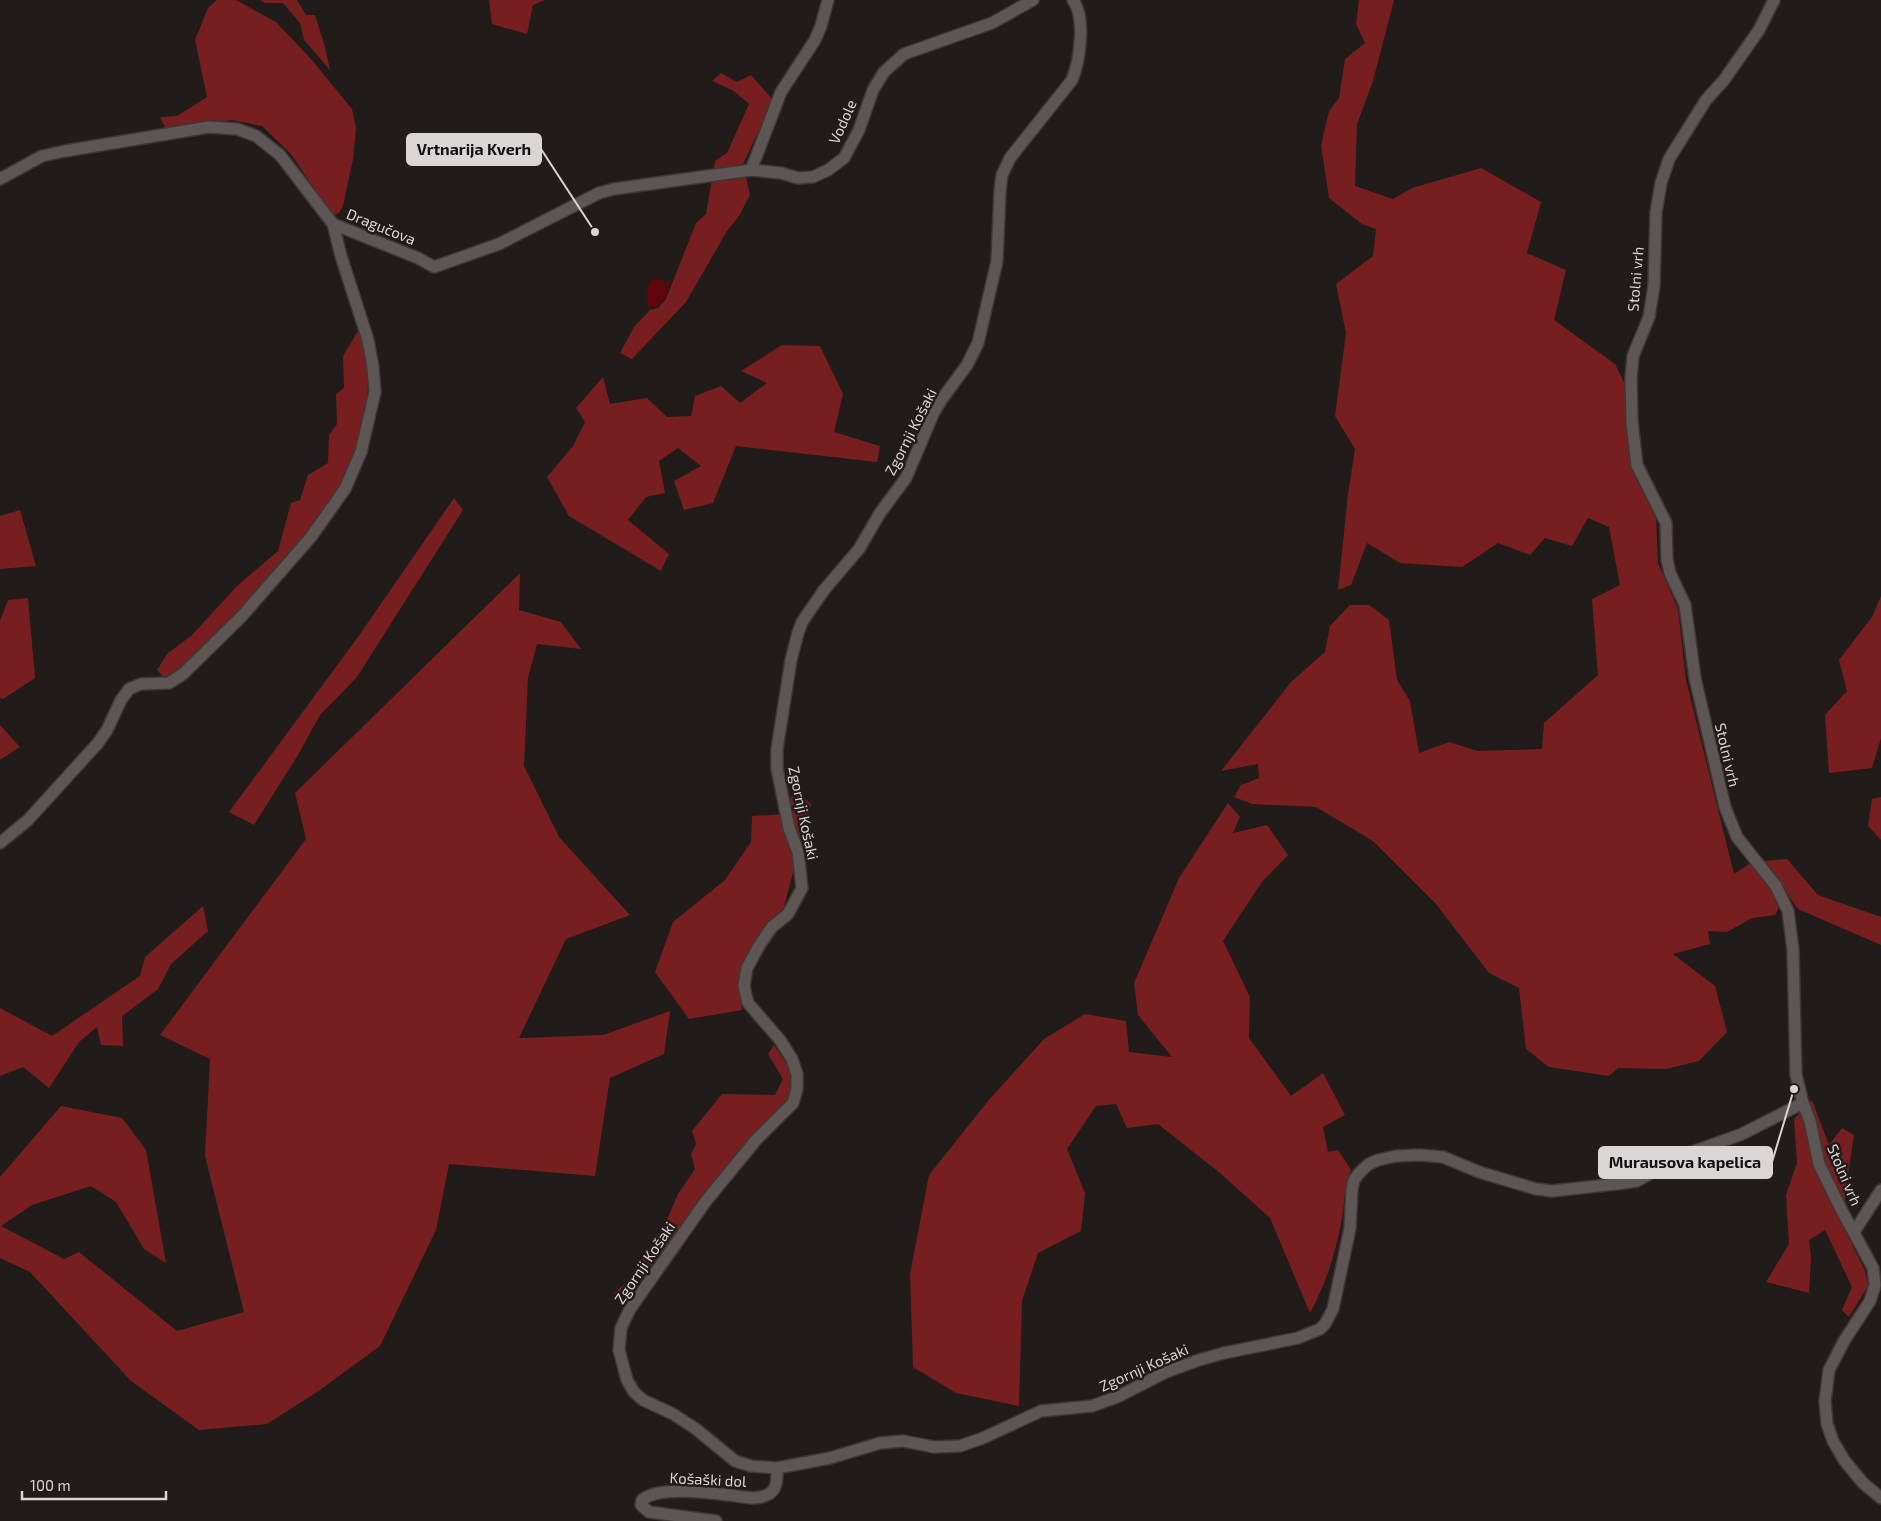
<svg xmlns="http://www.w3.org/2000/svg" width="1881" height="1521" viewBox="0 0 1881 1521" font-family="'Exo 2',sans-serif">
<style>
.forest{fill:#771f20}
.water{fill:#61050d}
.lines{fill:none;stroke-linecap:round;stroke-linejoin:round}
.minor-casing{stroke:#3d3837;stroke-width:14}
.minor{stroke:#5e5655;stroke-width:11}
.labels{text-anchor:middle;stroke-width:5;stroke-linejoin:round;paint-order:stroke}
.street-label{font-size:15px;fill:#dbd6d6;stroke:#211b1a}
.leader{fill:none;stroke:#dbd6d6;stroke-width:2}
.callout-dot{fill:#dbd6d6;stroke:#211b1a;stroke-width:2}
.callout{fill:#dbd6d6;stroke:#dbd6d6;stroke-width:2}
.callout-label{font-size:16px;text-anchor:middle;font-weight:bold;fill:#111}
</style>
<rect width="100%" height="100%" fill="#211b1a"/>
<g class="forest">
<polygon points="217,0 236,0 276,22 311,59 352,109 356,128 353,159 343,206 339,213 334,215 331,214 291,154 262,126 231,120 167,131 160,117 177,116 207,97 195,40 208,8"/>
<polygon points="260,0 297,0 306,15 315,15 325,47 330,70 304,40 300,23 283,3 265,3"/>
<polygon points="489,0 545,0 533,5 527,34 492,24"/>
<polygon points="1359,0 1394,0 1373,81 1357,124 1355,186 1393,199 1412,188 1481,168 1541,202 1527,253 1566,270 1554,320 1615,364 1627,388 1630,462 1637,481 1656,515 1658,563 1678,609 1686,680 1734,874 1752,862 1772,887 1780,905 1775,915 1752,918 1727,932 1708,931 1710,944 1673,954 1715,986 1727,1032 1699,1061 1666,1069 1618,1068 1609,1076 1549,1067 1526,1049 1519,988 1489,973 1436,904 1373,841 1316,807 1252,804 1234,797 1241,785 1259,778 1258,764 1221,771 1291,682 1325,652 1330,626 1350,605 1369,605 1389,620 1397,680 1410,701 1419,753 1449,742 1478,751 1542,749 1544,723 1598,675 1592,599 1620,585 1609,527 1588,518 1572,546 1545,538 1530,555 1498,543 1462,567 1400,563 1367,543 1351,585 1338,590 1348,494 1355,449 1335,416 1346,333 1336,284 1373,256 1376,229 1362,224 1329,198 1321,146 1329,111 1339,98 1345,59 1365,43 1356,24"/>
<polygon points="721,73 737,82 751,75 773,100 743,164 750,195 739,216 727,231 686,302 632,359 620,353 634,327 650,310 658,308 666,299 696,223 706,214 715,161 727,153 749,104 734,91 712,81"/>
<polygon points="358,331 369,356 367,409 355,452 337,493 262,588 194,658 165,679 157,670 167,654 192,635 237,586 278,551 291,503 300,500 308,475 328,463 329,435 337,424 336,394 344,388 343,356"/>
<polygon points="782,345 820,346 843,394 834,432 880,446 877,462 736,446 713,503 684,510 674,481 701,466 678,448 659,461 665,493 646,497 628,520 669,554 661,571 569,516 547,477 573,446 585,422 576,408 603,377 610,404 647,398 667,417 691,416 695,396 721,386 740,403 767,383 741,371"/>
<polygon points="454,498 463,510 357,677 320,715 298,755 254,825 229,812 358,637"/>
<polygon points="20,510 36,566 0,569 0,516"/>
<polygon points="520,573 519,610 561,622 581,649 537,644 528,678 524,766 559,837 630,915 566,939 519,1038 603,1035 670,1011 664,1054 610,1078 595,1176 449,1164 436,1230 380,1346 320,1390 267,1424 199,1430 131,1381 30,1272 0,1258 0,1177 61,1106 122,1118 146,1150 166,1263 144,1249 116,1202 91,1186 32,1205 1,1226 64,1259 79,1252 177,1331 244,1312 205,1156 210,1059 160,1035 306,839 295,793"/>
<polygon points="1881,596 1881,738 1872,768 1829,773 1825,715 1847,691 1839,660 1872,617"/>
<polygon points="28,598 35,678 3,699 0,698 0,621 8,600"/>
<polygon points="0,725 20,747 0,760"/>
<polygon points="793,790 811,804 784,907 754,944 742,967 738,984 742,1010 689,1019 655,972 673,922 725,880 751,842 752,816 787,814"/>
<polygon points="1881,797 1881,840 1868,826 1872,799"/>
<path d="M1228 803 1240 817 1233 833 1267 825 1288 855 1262 882 1223 941 1250 997 1249 1038 1291 1096 1323 1073 1345 1115 1323 1127 1328 1152 1338 1150 1351 1170C1342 1191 1346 1204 1341 1224 1335 1255 1325 1286 1310 1313L1270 1218 1220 1173 1158 1124 1127 1128 1116 1104 1096 1106 1067 1149 1085 1193 1081 1231 1038 1253 1022 1301 1019 1406 956 1393 913 1367 910 1274 929 1175 988 1101 1044 1039 1085 1014 1126 1021 1129 1052 1172 1057 1138 1015 1134 983 1179 878Z"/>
<polygon points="1787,859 1818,895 1881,917 1881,945 1798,909 1764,861"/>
<polygon points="203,906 208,931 171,964 158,989 122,1016 123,1046 101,1045 97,1027 79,1042 49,1088 23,1067 0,1076 0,1008 52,1036 140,976 145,957"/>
<polygon points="774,1045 789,1067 793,1089 788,1103 777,1111 713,1183 622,1308 614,1293 626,1283 666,1222 678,1194 695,1169 691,1154 696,1144 692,1131 722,1094 775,1095 783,1079 768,1054"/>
<polygon points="1812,1100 1829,1145 1842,1128 1854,1135 1845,1194 1845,1230 1865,1271 1868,1286 1849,1317 1842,1310 1852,1287 1825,1230 1809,1240 1811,1257 1809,1293 1766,1282 1789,1244 1786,1195 1797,1163 1794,1119"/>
</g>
<path class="water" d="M656 279 669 283C669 294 661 309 649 307 645 300 646 286 652 280Z"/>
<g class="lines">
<defs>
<g id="minor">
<path d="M1073 0C1086 18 1080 60 1072 80L1010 158 1002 175 1000 191 997 261 978 343 967 365 942 399 933 414 906 478 880 513 859 549 824 590 802 622 798 633 791 660 777 749V769L789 828 798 852 802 888 788 914 772 927 759 946 747 968 744 986 748 1003 780 1040 792 1059 797 1074V1089L793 1103 756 1140 706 1201 630 1309 621 1328 619 1350 627 1380 634 1392 643 1400 673 1414 696 1429 735 1461 751 1466 777 1468 830 1458 880 1443 903 1441 934 1447 960 1446 983 1438 1041 1411 1092 1406 1117 1397 1166 1372 1199 1360 1224 1353 1298 1338 1320 1329 1325 1324 1333 1309 1350 1228 1352 1189 1354 1180 1360 1172 1369 1164 1378 1160 1396 1156 1420 1155 1443 1157 1479 1172 1536 1189 1552 1191 1616 1184 1637 1181 1681 1156 1742 1134 1803 1103"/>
<polyline points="1774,0 1759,30 1724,80 1706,100 1669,159 1661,183 1656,212 1654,286 1649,317 1633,356 1631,379 1632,422 1637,465 1666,523 1667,560 1670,573 1685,605 1695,678 1725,807 1737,837 1776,886 1788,911 1793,950 1796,1075 1803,1103 1810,1121 1819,1164 1841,1209 1873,1268 1875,1285 1870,1301 1844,1341 1829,1370 1825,1401 1827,1424 1833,1441 1844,1460 1863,1483 1881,1498"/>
<polyline points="751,170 781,92 815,40 821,26 828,0"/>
<polyline points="0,179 42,156 65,151 209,127 237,129 256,136 280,155 333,224 418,258 434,267 499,244 599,193 614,189 751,170 781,173 798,178 813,177 828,170 844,158 859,130 873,90 884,72 904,54 992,23 1033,0"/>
<polyline points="0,843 28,820 98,743 107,730 121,700 129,689 141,684 169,683 183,674 242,616 311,537 345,489 361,452 375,392 373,367 368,340 341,256 333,224"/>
<polyline points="1854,1232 1881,1190"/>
<path d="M716 1521 649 1512 641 1505 642 1500C659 1486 707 1492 729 1495 740 1496 756 1501 767 1495 778 1490 777 1478 777 1468"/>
</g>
</defs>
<use href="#minor" class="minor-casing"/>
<use href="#minor" class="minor"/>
</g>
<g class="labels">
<g class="street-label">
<text transform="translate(843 122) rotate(-66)" y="5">Vodole</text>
<text transform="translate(381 227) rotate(22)" y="5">Dragučova</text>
<text transform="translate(1636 279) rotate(-85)" y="5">Stolni vrh</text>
<text transform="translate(911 432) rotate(-63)" y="5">Zgornji Košaki</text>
<text transform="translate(1727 755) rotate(77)" y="5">Stolni vrh</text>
<text transform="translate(803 813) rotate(78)" y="5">Zgornji Košaki</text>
<text transform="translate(1844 1175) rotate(67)" y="5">Stolni vrh</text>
<text transform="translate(645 1263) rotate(-56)" y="5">Zgornji Košaki</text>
<text transform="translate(1144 1368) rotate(-24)" y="5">Zgornji Košaki</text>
<text transform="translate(708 1480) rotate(3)" y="5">Košaški dol</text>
</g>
</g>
<path class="leader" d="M595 232L541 149M1794 1089L1772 1162"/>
<g class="callout-dot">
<circle cx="595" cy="232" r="5"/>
<circle cx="1794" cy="1089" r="5"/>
</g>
<g class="callout">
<rect x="407" y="134" width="134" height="31" rx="5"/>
<rect x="1599" y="1147" width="173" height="31" rx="5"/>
</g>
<g class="callout-label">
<text x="474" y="155">Vrtnarija Kverh</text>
<text x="1685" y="1168">Murausova kapelica</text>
</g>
<path d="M22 1491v8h144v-8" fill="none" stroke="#dbd6d6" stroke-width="2.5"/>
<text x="30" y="1491" font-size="15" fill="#dbd6d6" stroke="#211b1a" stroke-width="4" paint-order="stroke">100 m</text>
</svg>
